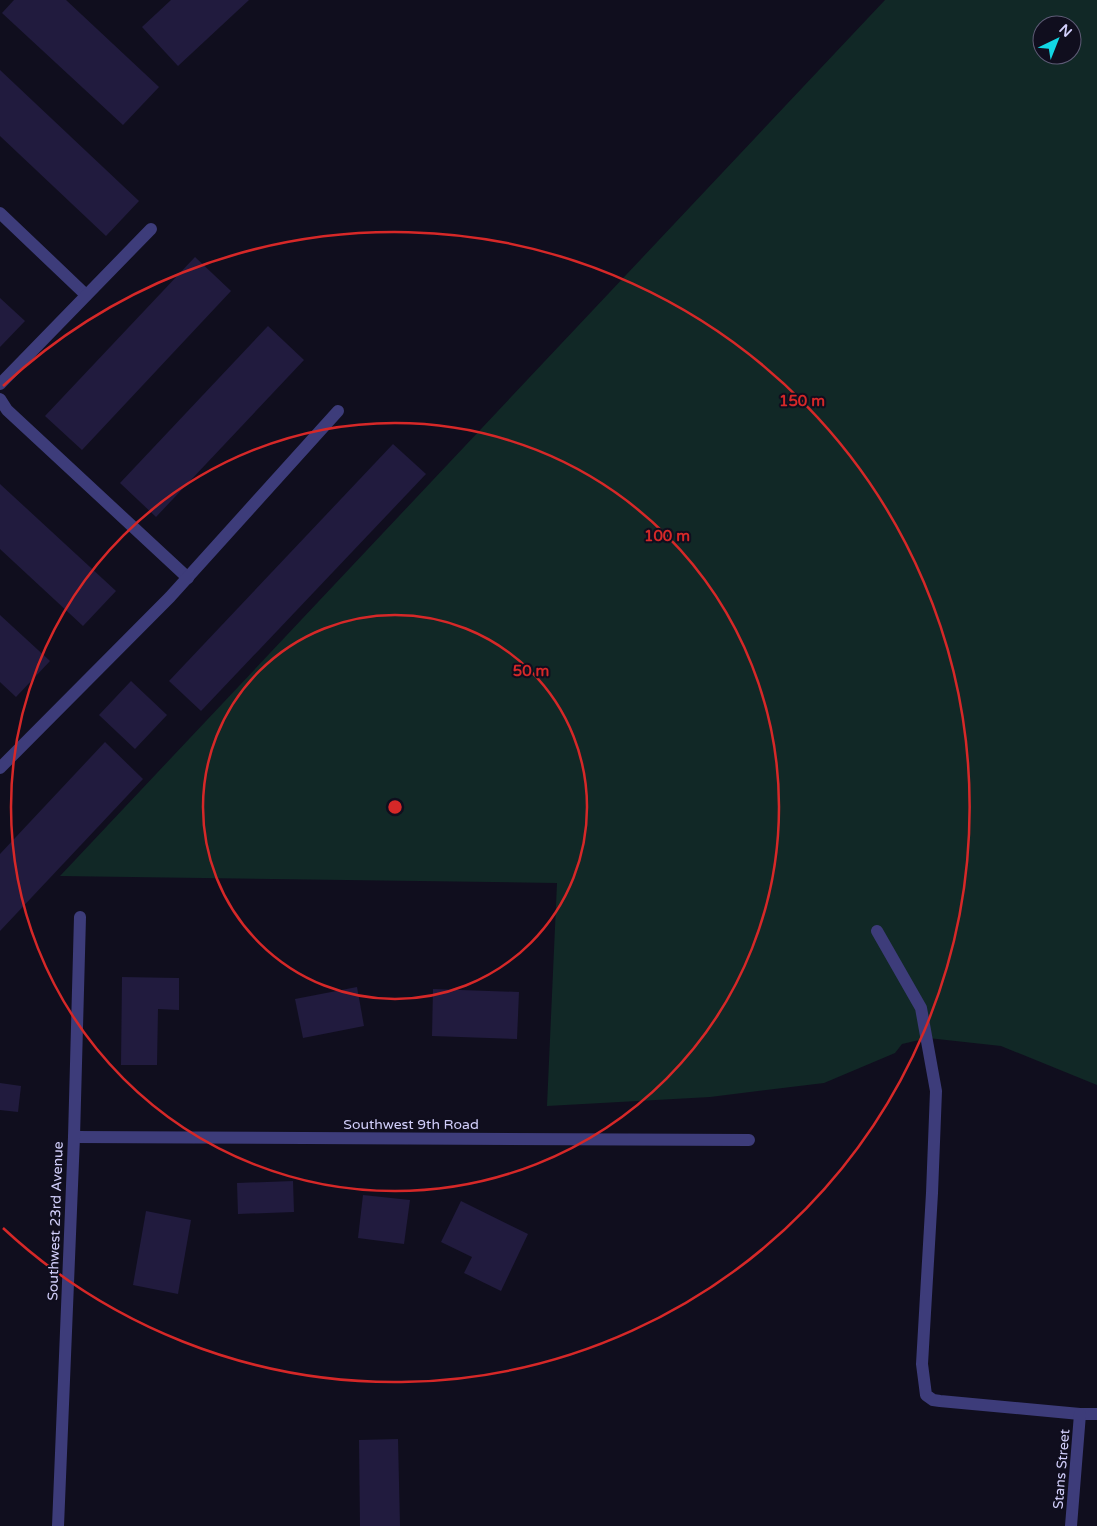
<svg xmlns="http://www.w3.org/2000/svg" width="1097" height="1526" viewBox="0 0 1097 1526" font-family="'Varela Round',sans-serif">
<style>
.green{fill:#112826;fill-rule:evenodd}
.building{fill:#211b3e}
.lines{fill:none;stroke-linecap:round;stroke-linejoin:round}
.minor{stroke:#3d3c7a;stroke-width:12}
.ring{fill:none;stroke:#d62828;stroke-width:2.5}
.labels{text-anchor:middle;stroke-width:4;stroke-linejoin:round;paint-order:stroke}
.street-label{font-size:14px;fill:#d2cffb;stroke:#100e1e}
.centre{fill:#d62828;stroke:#100e1e;stroke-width:2.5}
.ring-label{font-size:15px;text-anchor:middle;font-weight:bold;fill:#d62828;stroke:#100e1e;stroke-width:4;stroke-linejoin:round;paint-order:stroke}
</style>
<rect width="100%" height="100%" fill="#100e1e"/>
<path class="green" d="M885 0H1097V1085L1001 1046 928 1038 902 1044 895 1053 824 1083 710 1097 547 1106 557 883 60 876ZM1042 25H1072V55H1042Z"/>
<g class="building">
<polygon points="14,0 66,0 159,87 123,125 2,13"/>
<polygon points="171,0 249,0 178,66 142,27"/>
<polygon points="0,70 139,201 106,236 0,136"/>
<polygon points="195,257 231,291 82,450 45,416"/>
<polygon points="0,298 25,321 0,347"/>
<polygon points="268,326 304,360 156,517 120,483"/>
<polygon points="393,444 426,474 201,711 169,681"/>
<polygon points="0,484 116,591 83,626 0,549"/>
<polygon points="0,615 50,661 16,697 0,682"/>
<polygon points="131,681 167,715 135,749 99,715"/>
<polygon points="105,742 143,779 0,931 0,854"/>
<polygon points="122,977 179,978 179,1010 158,1009 157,1065 121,1065"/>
<polygon points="357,987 364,1026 303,1038 295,999"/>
<polygon points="433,989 519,992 517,1039 432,1036"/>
<polygon points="0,1083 21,1086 18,1112 0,1110"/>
<polygon points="293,1181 294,1212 238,1214 237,1183"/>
<polygon points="363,1195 410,1200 404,1244 358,1238"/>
<polygon points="461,1201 528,1234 501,1291 464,1273 472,1257 441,1242"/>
<polygon points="146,1211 191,1220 178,1294 133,1285"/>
<polygon points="398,1439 400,1526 360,1526 359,1440"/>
</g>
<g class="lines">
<g class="minor">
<polyline points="0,213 86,295"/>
<polyline points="0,384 151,229"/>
<polyline points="0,399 7,410 188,578"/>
<polyline points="0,768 170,597 338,411"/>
<polyline points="877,931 921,1008 936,1091 932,1193 922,1364 926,1395 933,1400 940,1401 1080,1414 1097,1414"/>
<polyline points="74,1137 749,1140"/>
<polyline points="58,1526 74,1137 80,917"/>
<polyline points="1071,1526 1080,1414"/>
</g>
</g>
<g class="ring">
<circle cx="395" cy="807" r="192"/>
<circle cx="395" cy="807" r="384"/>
<path d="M3 386A575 575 0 1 1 3 1228"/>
</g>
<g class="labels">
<g class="street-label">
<text x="411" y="1129">Southwest 9th Road</text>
<text transform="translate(55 1221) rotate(-88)" y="5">Southwest 23rd Avenue</text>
<text transform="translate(1061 1469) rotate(-85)" y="5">Stans Street</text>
</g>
</g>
<circle cx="395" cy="807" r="8" class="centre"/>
<g class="ring-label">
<text x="802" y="406">150 m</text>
<text x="667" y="541">100 m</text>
<text x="531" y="676">50 m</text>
</g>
<g transform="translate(1057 40) rotate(43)"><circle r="24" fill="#100e1e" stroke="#5e5b76"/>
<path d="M0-4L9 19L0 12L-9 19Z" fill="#12d7e4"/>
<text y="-8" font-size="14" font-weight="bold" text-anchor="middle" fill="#d2cffb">N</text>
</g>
</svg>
